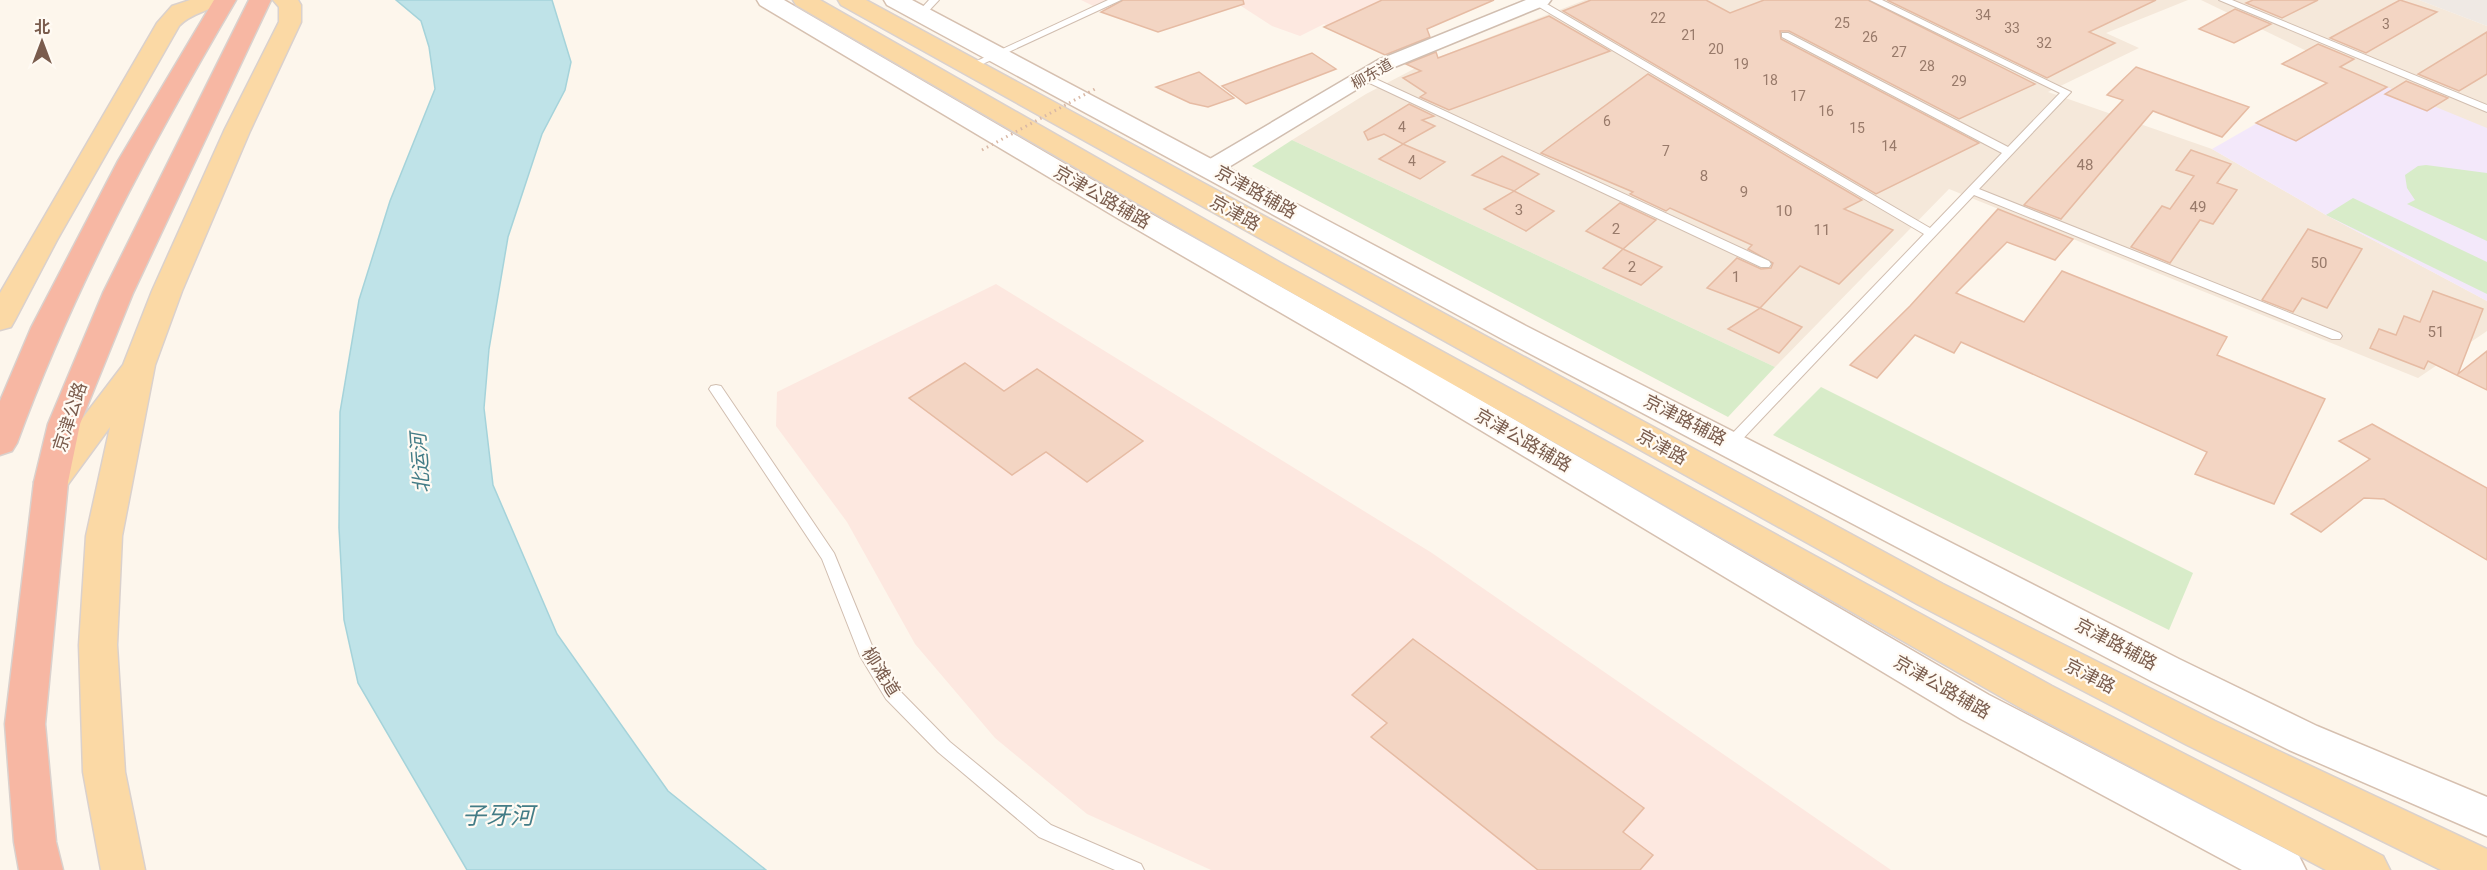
<svg xmlns="http://www.w3.org/2000/svg" width="2487" height="870" viewBox="0 0 2487 870" font-family="Roboto,'Noto Sans SC',sans-serif">
<style>
.residential{fill:#f5e8da}
.commercial{fill:#fde8e0}
.industrial{fill:#efe9e4}
.education{fill:#f3e8fa}
.green{fill:#d8ecc9}
.water{fill:#bfe3e8;stroke:#a5d3da;stroke-width:1.5}
.building{fill:#f3d5c3;stroke:#e6bba3;stroke-width:1.5}
.lines{fill:none;stroke-linecap:round;stroke-linejoin:round}
.lane-casing{stroke:#d1beb0;stroke-width:2}
.street-casing{stroke:#d1beb0;stroke-width:3}
.secondary-casing{stroke:#d6c0b0;stroke-width:3}
.primary-casing{stroke:#dad1cd;stroke-width:3}
.highway-casing{stroke:#dad1cd;stroke-width:3}
.lane{fill:#fff;fill-rule:evenodd}
.street{fill:#fff;fill-rule:evenodd}
.secondary{fill:#fff;fill-rule:evenodd}
.primary{fill:#fbd9a5;fill-rule:evenodd}
.highway{fill:#f7b7a3;fill-rule:evenodd}
.path-bridge{stroke:#d9b8a5;stroke-width:3;stroke-dasharray:1.5 4;stroke-linecap:butt}
.labels{text-anchor:middle;stroke-width:4.5;stroke-linejoin:round;paint-order:stroke}
.far-number-label{font-size:14px;fill:#987a6a}
.far-street-label{font-size:15px;fill:#7a5c4d;stroke:#fffaf3}
.number-label{font-size:15px;fill:#987a6a}
.street-label{font-size:18px;fill:#7a5c4d;stroke:#fffaf3}
.water-label{font-size:20px;font-style:italic;fill:#437c86;stroke:#fffaf3}
.near-water-label{font-size:24px;font-style:italic;fill:#437c86;stroke:#fffaf3}
</style>
<rect width="100%" height="100%" fill="#fdf6ec"/>
<g class="residential">
<polygon points="1585,0 2188,0 2106,33 2139,48 2048,92 2212,149 2326,215 2487,301 2487,331 2418,378 1949,189 1775,367 1292,140 1366,94 1431,60"/>
<polygon points="2201,0 2419,0 2487,26 2487,129 2348,71"/>
</g>
<g class="commercial">
<polygon points="1081,0 1494,0 1377,51 1324,24 1300,36 1272,26 1238,4 1158,32 1116,17"/>
<polygon points="996,284 1432,553 1891,870 1211,870 1087,814 995,738 915,644 847,522 776,426 777,392"/>
</g>
<polygon class="industrial" points="2419,0 2487,0 2487,26"/>
<polygon class="education" points="2348,71 2487,128 2487,301 2326,215 2212,149"/>
<g class="green">
<polygon points="1292,140 1775,367 1728,417 1252,166"/>
<polygon points="2426,165 2487,173 2487,241 2407,204 2415,200 2407,188 2405,175 2418,166"/>
<polygon points="2353,198 2487,262 2487,294 2326,215"/>
<polygon points="1821,387 2193,573 2169,630 1773,435"/>
</g>
<polygon class="water" points="396,0 552,0 571,62 565,90 542,134 508,237 489,349 484,408 493,485 557,634 668,791 766,870 467,870 358,683 344,620 339,528 340,412 359,300 390,201 435,89 429,47 421,21"/>
<g class="building">
<polygon points="1123,0 1243,0 1244,4 1158,32 1101,12"/>
<polygon points="1382,0 1494,0 1427,29 1430,37 1385,55 1324,27"/>
<polygon points="1591,0 1706,0 1730,13 1764,0 1868,0 2035,84 1959,119 1789,31 1780,31 1781,39 1979,143 1876,194 1563,11"/>
<polygon points="1887,0 2156,0 2089,32 2115,43 2047,78"/>
<polygon points="2253,0 2318,0 2282,18 2246,3"/>
<polygon points="2400,0 2437,12 2366,53 2330,38"/>
<polygon points="2235,9 2271,24 2234,43 2199,29"/>
<polygon points="1549,16 1610,51 1449,110 1420,97 1426,93 1403,78 1421,71 1406,64 1436,52 1438,58"/>
<polygon points="2487,32 2487,74 2459,91 2418,74"/>
<polygon points="2318,44 2354,59 2340,67 2387,87 2296,141 2256,123 2327,83 2282,64"/>
<polygon points="1312,53 1336,69 1246,104 1222,86"/>
<polygon points="2136,67 2249,107 2222,137 2153,111 2061,219 2024,205 2123,100 2107,95"/>
<polygon points="1199,72 1234,98 1208,107 1190,103 1156,87"/>
<polygon points="1648,74 1862,200 1844,209 1893,230 1839,284 1800,266 1760,308 1707,288 1737,258 1761,269 1771,268 1773,263 1748,249 1752,245 1670,208 1666,211 1630,194 1633,192 1541,153"/>
<polygon points="2406,81 2448,98 2427,111 2385,94"/>
<polygon points="1409,104 1434,116 1422,120 1435,126 1403,144 1384,134 1368,140 1364,132"/>
<polygon points="1403,144 1445,162 1420,179 1379,159"/>
<polygon points="2191,150 2231,164 2217,183 2237,190 2213,224 2200,220 2170,263 2131,247 2162,206 2170,209 2194,176 2176,170"/>
<polygon points="1502,156 1539,174 1514,191 1472,175"/>
<polygon points="1514,191 1554,211 1526,231 1484,209"/>
<polygon points="1620,203 1656,220 1623,249 1586,231"/>
<polygon points="1998,209 2073,239 2055,260 2007,242 1956,293 2024,322 2062,271 2227,337 2217,355 2325,399 2274,504 2195,474 2207,452 1961,342 1954,353 1915,335 1877,378 1850,365 1910,306"/>
<polygon points="2308,229 2362,249 2327,308 2302,298 2293,312 2262,300"/>
<polygon points="1623,249 1662,267 1641,285 1603,268"/>
<polygon points="2433,291 2483,309 2458,374 2487,351 2487,390 2428,361 2424,369 2370,348 2379,329 2396,335 2404,316 2420,322"/>
<polygon points="1760,308 1802,327 1779,353 1728,329"/>
<polygon points="965,363 1004,391 1037,369 1143,441 1087,482 1046,452 1012,475 909,398"/>
<polygon points="2372,424 2487,488 2487,560 2384,499 2364,498 2321,532 2291,514 2370,459 2339,441"/>
<polygon points="1413,639 1644,808 1623,832 1653,855 1640,870 1538,870 1371,737 1387,723 1352,695"/>
</g>
<g class="lines">
<defs>
<g id="lane">
<polygon points="929,0 939,0 924,16 918,16 918,12"/>
<polygon points="1108,0 1121,0 974,68 966,66"/>
<polygon points="1534,0 1540,0 1930,228 2002,153 1782,37 1782,33 1788,33 2008,147 2060,93 1870,0 1882,0 2071,92 1979,189 2340,333 2342,336 2340,339 2332,339 1974,195 1736,446 1726,446 1724,443 1726,440 1924,234 1534,4"/>
<polygon points="2219,0 2232,0 2487,105 2487,112"/>
<polygon points="1365,74 1769,261 1771,264 1769,267 1761,267 1361,79 1361,75"/>
<polygon points="716,385 721,386 834,553 875,653 898,689 950,742 1051,825 1141,864 1144,870 1115,870 1039,837 938,752 886,699 860,656 822,559 711,392 709,389 711,386"/>
</g>
<polygon id="street" points="1526,0 1551,0 1548,4 1392,68 1219,173 1203,173 1200,168 1203,163 1378,60"/>
<g id="secondary">
<polygon points="757,0 784,0 1139,207 1429,370 1989,695 2299,856 2306,870 2242,870 1961,719 1407,386 1119,219 760,5"/>
<polygon points="884,0 912,0 1526,326 2179,659 2317,726 2487,797 2487,836 2289,750 2151,681 1504,340 887,5"/>
</g>
<g id="primary">
<path d="M190 0H222C215 11 193 11 179 26L57 240 15 320 11 327 0 330V293L157 23 172 6Z"/>
<polygon points="273,0 298,0 301,5 301,22 250,131 182,291 155,365 122,536 117,645 125,772 145,870 101,870 83,772 79,645 86,536 110,427 63,491 51,494 39,491 34,482 123,365 152,291 224,131 279,22 279,7"/>
<polygon points="793,0 820,0 1281,263 2052,686 2383,856 2390,870 2326,870 2024,710 1261,275 796,5"/>
<polygon points="838,0 866,0 1943,584 2215,721 2487,849 2487,870 2441,870 2187,745 1917,604 841,5"/>
</g>
<g id="highway">
<path d="M214 0H236C152 143 74 287 17 443L12 451 0 455V401L31 328 118 161Z"/>
<polygon points="249,0 271,0 133,293 80,424 68,482 45,724 56,842 63,870 19,870 14,842 5,724 34,482 48,424 103,293"/>
</g>
</defs>
<use href="#lane" class="lane-casing"/>
<use href="#street" class="street-casing"/>
<use href="#secondary" class="secondary-casing"/>
<use href="#primary" class="primary-casing"/>
<use href="#highway" class="highway-casing"/>
<use href="#lane" class="lane"/>
<use href="#street" class="street"/>
<use href="#secondary" class="secondary"/>
<use href="#primary" class="primary"/>
<use href="#highway" class="highway"/>
<polyline class="path-bridge" points="982,150 1095,89"/>
</g>
<g class="labels">
<g class="far-number-label">
<text x="1983" y="20">34</text>
<text x="1658" y="23">22</text>
<text x="1842" y="28">25</text>
<text x="2386" y="29">3</text>
<text x="2012" y="33">33</text>
<text x="1689" y="40">21</text>
<text x="1870" y="42">26</text>
<text x="2044" y="48">32</text>
<text x="1716" y="54">20</text>
<text x="1899" y="57">27</text>
<text x="1741" y="69">19</text>
<text x="1927" y="71">28</text>
<text x="1770" y="85">18</text>
<text x="1959" y="86">29</text>
<text x="1798" y="101">17</text>
<text x="1826" y="116">16</text>
<text x="1607" y="126">6</text>
<text x="1402" y="132">4</text>
<text x="1857" y="133">15</text>
<text x="1889" y="151">14</text>
<text x="1666" y="156">7</text>
<text x="1412" y="166">4</text>
</g>
<g class="far-street-label">
<text transform="translate(1372 74) rotate(-30)" y="5">柳东道</text>
</g>
<g class="number-label">
<text x="2085" y="170">48</text>
<text x="1704" y="181">8</text>
<text x="1744" y="197">9</text>
<text x="2198" y="212">49</text>
<text x="1519" y="215">3</text>
<text x="1784" y="216">10</text>
<text x="1616" y="234">2</text>
<text x="1822" y="235">11</text>
<text x="2319" y="268">50</text>
<text x="1632" y="272">2</text>
<text x="1736" y="282">1</text>
<text x="2436" y="337">51</text>
</g>
<g class="street-label">
<text transform="translate(1256 192) rotate(29)" y="6">京津路辅路</text>
<text transform="translate(1102 197) rotate(30)" y="6">京津公路辅路</text>
<text transform="translate(1235 213) rotate(29)" y="6">京津路</text>
<text transform="translate(70 417) rotate(-72)" y="6">京津公路</text>
<text transform="translate(1685 420) rotate(27)" y="6">京津路辅路</text>
<text transform="translate(1523 440) rotate(30)" y="6">京津公路辅路</text>
<text transform="translate(1662 447) rotate(29)" y="6">京津路</text>
<text transform="translate(2116 644) rotate(28)" y="6">京津路辅路</text>
<text transform="translate(881 672) rotate(58)" y="6">柳滩道</text>
<text transform="translate(2090 676) rotate(27)" y="6">京津路</text>
<text transform="translate(1942 687) rotate(30)" y="6">京津公路辅路</text>
</g>
<g class="water-label">
<text transform="translate(420 463) rotate(-94)" y="7">北运河</text>
</g>
<g class="near-water-label">
<text x="498" y="824">子牙河</text>
</g>
</g>
<g transform="translate(42 42)" stroke="#fffaf3" stroke-width="4.5" paint-order="stroke">
<path d="M0-4.5L10 22L0 15L-10 22Z" fill="#7a5c4d"/>
<text y="-9" font-size="16" font-weight="bold" text-anchor="middle" fill="#7a5c4d">北</text>
</g>
</svg>
